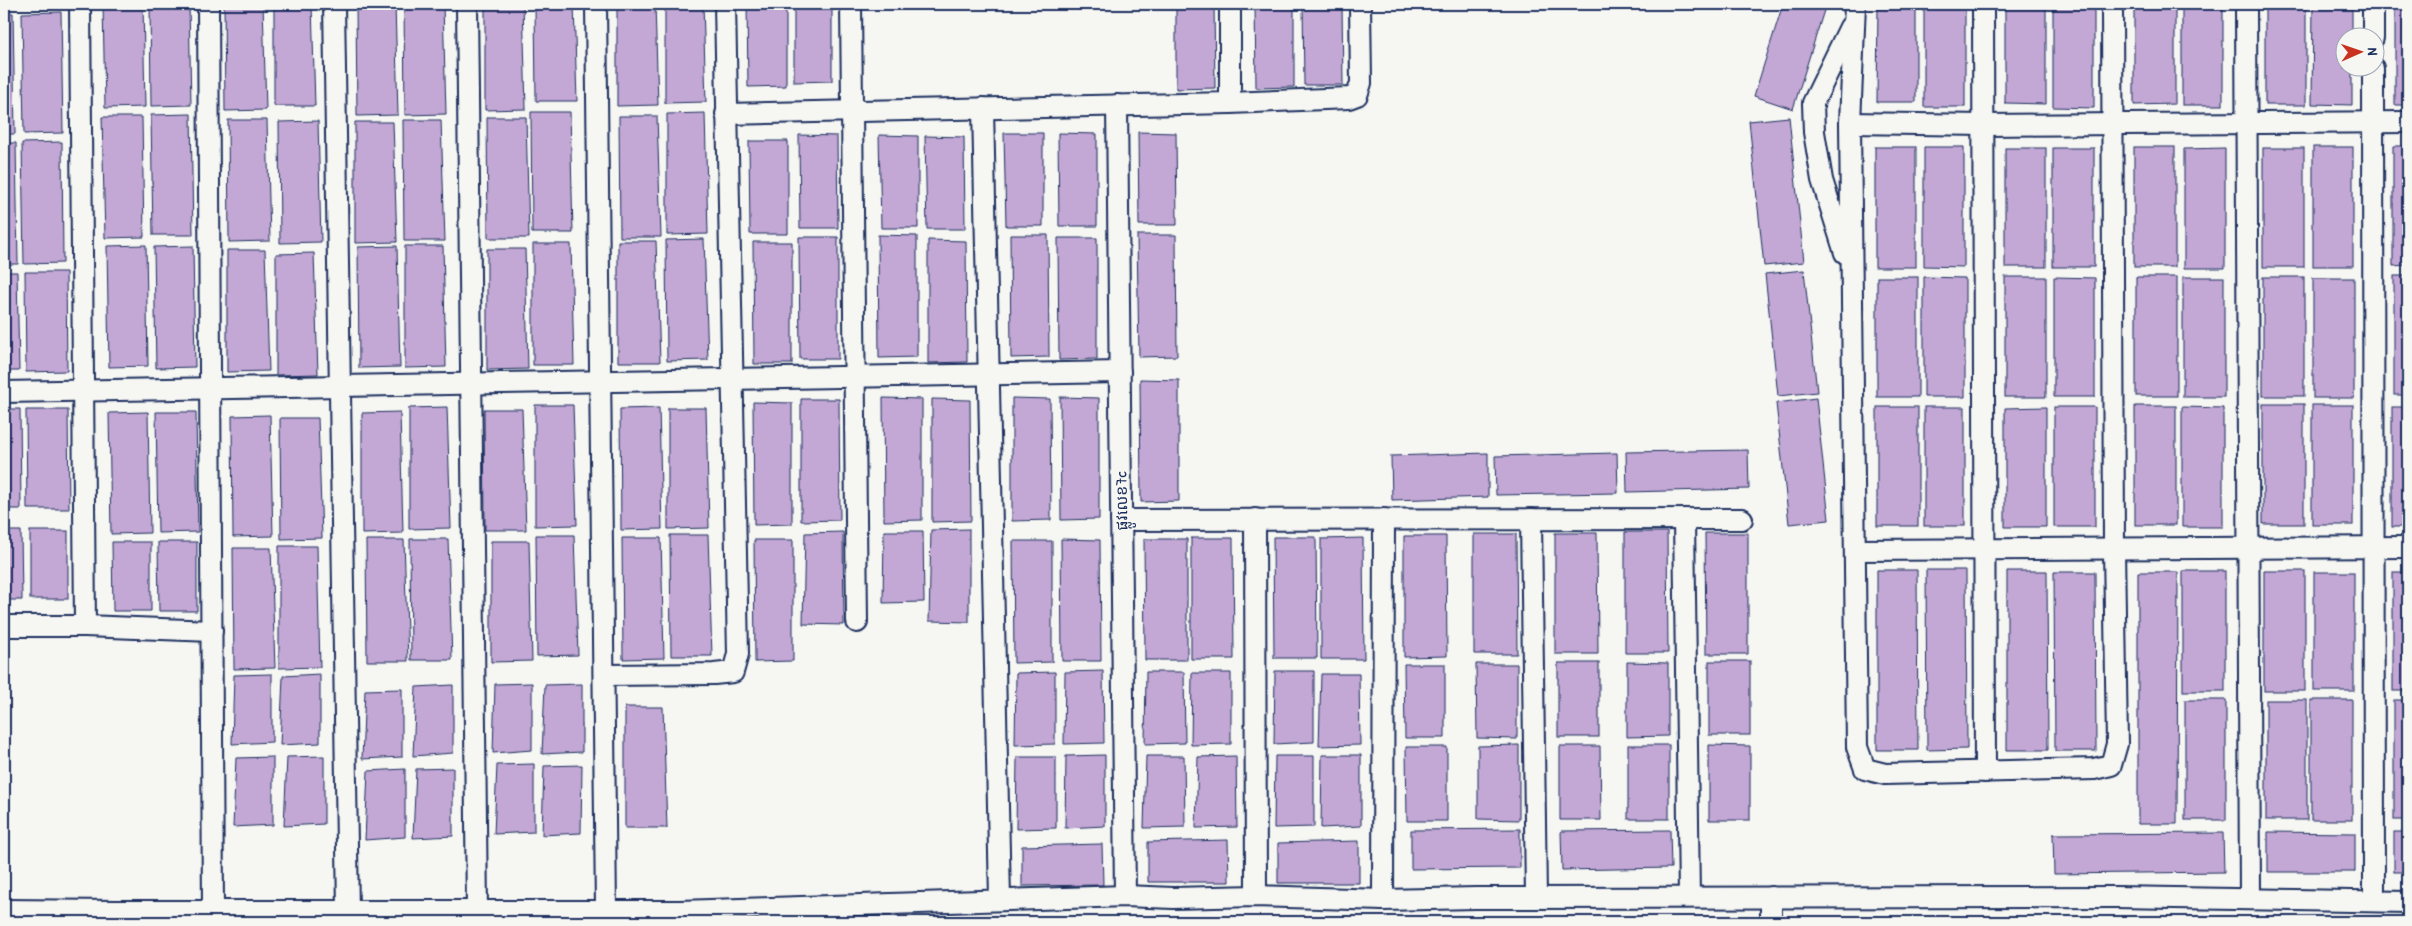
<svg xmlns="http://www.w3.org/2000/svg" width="2412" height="926" viewBox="0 0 2412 926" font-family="'Patrick Hand','Noto Sans Khmer',sans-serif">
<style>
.building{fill:#c3a7d4;stroke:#1b2f5e}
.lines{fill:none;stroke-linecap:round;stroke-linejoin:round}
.minor-casing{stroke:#1b2f5e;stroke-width:24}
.minor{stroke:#f6f6f2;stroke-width:20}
.labels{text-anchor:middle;stroke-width:4;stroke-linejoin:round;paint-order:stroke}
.street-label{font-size:16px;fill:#1b2f5e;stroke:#f6f6f2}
</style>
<rect width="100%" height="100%" fill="#f6f6f2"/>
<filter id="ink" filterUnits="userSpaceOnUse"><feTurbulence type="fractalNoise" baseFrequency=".02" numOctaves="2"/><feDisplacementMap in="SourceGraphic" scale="10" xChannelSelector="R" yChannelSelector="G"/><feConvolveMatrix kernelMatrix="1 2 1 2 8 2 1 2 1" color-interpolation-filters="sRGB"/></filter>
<g filter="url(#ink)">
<g class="building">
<polygon points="103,4 143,4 145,107 105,108"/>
<polygon points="150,4 189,4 191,105 151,106"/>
<polygon points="224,4 263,4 266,110 225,111"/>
<polygon points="274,4 312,4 315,106 274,106"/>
<polygon points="356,4 395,4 398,115 357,116"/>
<polygon points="404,4 443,4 446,114 405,115"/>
<polygon points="485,4 523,4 526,109 485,110"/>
<polygon points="535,4 574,4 577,101 536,101"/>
<polygon points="617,4 655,4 658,105 617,106"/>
<polygon points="665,4 703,4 706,102 665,103"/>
<polygon points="747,4 786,4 786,86 748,87"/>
<polygon points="794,4 832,4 832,81 794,82"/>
<polygon points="1176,4 1214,4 1215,88 1176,89"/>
<polygon points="1255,4 1294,4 1294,87 1256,88"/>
<polygon points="1303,4 1342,4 1343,85 1304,85"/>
<polygon points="1783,4 1826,4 1793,109 1754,96"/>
<polygon points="1878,4 1916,4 1916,102 1877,102"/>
<rect x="1924" y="4" width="41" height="103"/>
<polygon points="2005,4 2046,4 2046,104 2005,103"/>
<polygon points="2053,4 2094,4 2094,108 2053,107"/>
<polygon points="2134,4 2175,4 2175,104 2134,105"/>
<rect x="2182" y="4" width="41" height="101"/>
<rect x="2265" y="4" width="41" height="101"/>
<polygon points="2313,4 2352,4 2352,38 2344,38 2344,68 2352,68 2352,105 2312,104"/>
<rect x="2395" y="4" width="13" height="101"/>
<polygon points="61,12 63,133 24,134 22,13"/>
<polygon points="4,13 13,13 15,134 4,134"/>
<polygon points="531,112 570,112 573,233 532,233"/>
<polygon points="705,113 708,234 667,235 667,114"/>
<polygon points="191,114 193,235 153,235 151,115"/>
<polygon points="619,116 657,116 661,237 620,237"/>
<polygon points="102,117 142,117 144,237 105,238"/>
<polygon points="487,117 526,117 529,238 488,238"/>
<polygon points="1789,117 1804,262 1764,266 1749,121"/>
<polygon points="228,120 267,120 270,241 229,242"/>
<polygon points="403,120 441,120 445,241 404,241"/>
<polygon points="318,121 321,242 280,243 279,122"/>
<polygon points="355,122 393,122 397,242 355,243"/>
<polygon points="1138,132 1176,133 1177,225 1139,225"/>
<polygon points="1004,133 1043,133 1043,226 1006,226"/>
<polygon points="1058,133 1097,134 1097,226 1059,226"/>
<polygon points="799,135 837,136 838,228 800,228"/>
<polygon points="879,135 918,136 918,228 881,228"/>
<polygon points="925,136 964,137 965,229 927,229"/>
<polygon points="749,141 788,141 788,234 750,234"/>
<polygon points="62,142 63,263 24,264 22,143"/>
<polygon points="4,143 16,143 18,264 4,264"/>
<polygon points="2393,146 2408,146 2408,265 2393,266"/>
<rect x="1875" y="147" width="41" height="120"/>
<polygon points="1924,147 1964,147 1964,267 1924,266"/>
<rect x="2134" y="147" width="41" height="120"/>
<rect x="2313" y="147" width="40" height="119"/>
<rect x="2005" y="148" width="41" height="119"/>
<rect x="2053" y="148" width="41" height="119"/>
<polygon points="2225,148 2225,268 2184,268 2184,149"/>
<rect x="2263" y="148" width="41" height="119"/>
<polygon points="878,235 917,236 917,357 879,358"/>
<polygon points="1010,235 1048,235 1049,357 1011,358"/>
<polygon points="1137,235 1176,235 1177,356 1139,357"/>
<polygon points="799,237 838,237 838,359 800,359"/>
<polygon points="1058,238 1097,238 1097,359 1059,360"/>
<polygon points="704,239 708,360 667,361 666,240"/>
<polygon points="928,240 966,241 967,362 928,363"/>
<polygon points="618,241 656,241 660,362 618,362"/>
<polygon points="753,242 792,242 792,364 754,364"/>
<polygon points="533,244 571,244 574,365 533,365"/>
<polygon points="146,245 148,366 109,367 107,246"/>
<polygon points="193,246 195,367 156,368 154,247"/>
<polygon points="397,246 400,367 359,368 358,247"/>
<polygon points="405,246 443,246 446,367 405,368"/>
<polygon points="487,249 525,249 528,369 487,370"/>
<polygon points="227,250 265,250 269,371 227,372"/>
<polygon points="314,253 318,374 276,375 276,254"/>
<polygon points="1804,270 1817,392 1778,396 1765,274"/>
<polygon points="4,272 17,272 19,371 4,371"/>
<polygon points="25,272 66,272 67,371 26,372"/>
<rect x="2394" y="276" width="14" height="119"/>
<rect x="1877" y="277" width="41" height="120"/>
<polygon points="1924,277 1965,278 1965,397 1924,397"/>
<rect x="2005" y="277" width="41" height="120"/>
<polygon points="2054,277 2095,278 2095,397 2054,397"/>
<rect x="2136" y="277" width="41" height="119"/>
<rect x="2183" y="277" width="41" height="120"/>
<rect x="2263" y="277" width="41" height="119"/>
<rect x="2313" y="278" width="41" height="120"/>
<polygon points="1140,379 1179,380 1179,501 1141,502"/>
<polygon points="1060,397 1099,398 1099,519 1061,520"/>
<polygon points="883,398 922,399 922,520 884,521"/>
<polygon points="1012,398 1050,399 1051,520 1012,521"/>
<polygon points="1816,398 1829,520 1789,524 1776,403"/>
<polygon points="801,399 839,399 840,520 801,521"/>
<polygon points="932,399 970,400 971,521 932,522"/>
<polygon points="753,402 792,403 792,524 754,525"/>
<rect x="2263" y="404" width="41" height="120"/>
<polygon points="535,405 573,405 577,525 535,526"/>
<rect x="2312" y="405" width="41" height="120"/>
<rect x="2135" y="406" width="41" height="119"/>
<polygon points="447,407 451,528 409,529 409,408"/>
<rect x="1877" y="407" width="41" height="119"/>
<rect x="1924" y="407" width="41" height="119"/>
<polygon points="2046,407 2046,527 2005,527 2005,408"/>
<rect x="2054" y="407" width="41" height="120"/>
<polygon points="2182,407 2223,408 2223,527 2182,527"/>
<rect x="2392" y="407" width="16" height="120"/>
<polygon points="659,408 662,529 621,530 620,409"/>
<polygon points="668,408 706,408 709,528 668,529"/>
<polygon points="4,409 20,409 21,509 4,509"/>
<polygon points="484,409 522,409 526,530 485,530"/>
<polygon points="26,410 68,410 69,509 27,509"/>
<polygon points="148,412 150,533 111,534 109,413"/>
<polygon points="156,412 196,412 198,532 158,533"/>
<polygon points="400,412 403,533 362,534 362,413"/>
<polygon points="270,415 273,536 233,537 232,416"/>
<polygon points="280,418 318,418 322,538 281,539"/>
<polygon points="1748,450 1749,489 1627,492 1626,452"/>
<polygon points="1488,453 1488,497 1392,500 1391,456"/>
<polygon points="1617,453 1618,493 1496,495 1495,456"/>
<polygon points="969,529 969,622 929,621 931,530"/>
<polygon points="4,531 21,531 22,600 4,600"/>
<rect x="30" y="531" width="38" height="68"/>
<polygon points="884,531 923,531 924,602 883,603"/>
<polygon points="843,532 844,625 803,624 805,533"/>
<polygon points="1625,532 1667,532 1668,653 1625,653"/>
<polygon points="1555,533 1597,533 1598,654 1555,654"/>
<polygon points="1705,533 1748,533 1748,654 1706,654"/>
<polygon points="1474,534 1516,534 1517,654 1474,654"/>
<polygon points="536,535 574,535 578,655 537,656"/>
<polygon points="670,535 708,535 712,656 671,656"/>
<polygon points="1404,536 1446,536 1447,656 1404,657"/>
<polygon points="1273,537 1316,537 1317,658 1274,658"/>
<polygon points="622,538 661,538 664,658 623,659"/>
<polygon points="1191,538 1233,538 1234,659 1191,659"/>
<polygon points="1363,538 1364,659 1321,659 1321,539"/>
<polygon points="410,539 448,539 452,660 411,660"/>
<polygon points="1061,539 1100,540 1101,661 1062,661"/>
<polygon points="1144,539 1187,539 1187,660 1145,660"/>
<polygon points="366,540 404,540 408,661 367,661"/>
<polygon points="754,540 793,540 793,661 755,662"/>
<polygon points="491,541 529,541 532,661 491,662"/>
<polygon points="1013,541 1052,541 1052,662 1014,663"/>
<polygon points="112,542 151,542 151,611 113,611"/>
<polygon points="158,542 197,542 197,611 159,611"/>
<polygon points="279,546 317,546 320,667 279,668"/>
<polygon points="233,548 271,548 275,668 234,669"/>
<polygon points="1877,570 1917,570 1918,750 1877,750"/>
<polygon points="1926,570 1966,570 1967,749 1927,750"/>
<polygon points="2007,571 2047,571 2048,750 2007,750"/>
<rect x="2183" y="571" width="42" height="120"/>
<rect x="2264" y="571" width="41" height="120"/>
<polygon points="2054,572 2095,572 2096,751 2055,751"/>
<polygon points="2138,572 2178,572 2177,824 2138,824"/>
<rect x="2314" y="572" width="40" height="119"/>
<rect x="2393" y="572" width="15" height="119"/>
<rect x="1709" y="661" width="41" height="74"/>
<polygon points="1627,662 1668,663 1668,736 1627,737"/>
<rect x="1558" y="663" width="41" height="74"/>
<polygon points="1404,664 1445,664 1445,738 1405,738"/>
<polygon points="1476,664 1517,664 1517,739 1477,738"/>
<polygon points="1103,671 1104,743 1064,744 1065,672"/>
<polygon points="1275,671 1314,671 1314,742 1274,744"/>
<polygon points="1055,672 1055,744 1015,745 1016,673"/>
<polygon points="1146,672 1184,672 1185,743 1145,744"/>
<polygon points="1192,673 1231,673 1231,744 1191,745"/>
<polygon points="272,674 272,742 232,744 234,675"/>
<polygon points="320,674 320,743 280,745 283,676"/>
<polygon points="1321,674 1359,674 1360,745 1319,746"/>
<polygon points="532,683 532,750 493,753 495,684"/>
<polygon points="582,684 582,752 542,754 545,685"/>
<polygon points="453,685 453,753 413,756 416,687"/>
<polygon points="402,689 402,757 362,759 365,690"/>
<rect x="2185" y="700" width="41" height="120"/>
<rect x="2266" y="700" width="41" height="120"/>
<rect x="2311" y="700" width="41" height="120"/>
<rect x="2394" y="700" width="14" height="120"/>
<polygon points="625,707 663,707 667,828 625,828"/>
<polygon points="1519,745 1519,820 1478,819 1478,746"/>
<rect x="1628" y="745" width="41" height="74"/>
<polygon points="1709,745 1750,746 1750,820 1709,820"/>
<polygon points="1560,746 1600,746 1601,820 1560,820"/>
<polygon points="1406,747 1447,747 1447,821 1407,821"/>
<polygon points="1105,755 1105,826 1065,828 1066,756"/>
<polygon points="1322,755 1361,755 1361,826 1321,828"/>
<polygon points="324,756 324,824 284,826 287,757"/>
<polygon points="1146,756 1184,756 1185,827 1144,828"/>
<polygon points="1236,756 1237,827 1196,828 1198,757"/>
<polygon points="1275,756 1314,756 1314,827 1274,828"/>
<polygon points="273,757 273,825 233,827 236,758"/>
<polygon points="1017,757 1056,757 1056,828 1016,829"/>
<polygon points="534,764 534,832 494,834 497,765"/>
<polygon points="582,765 581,833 542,835 544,766"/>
<polygon points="453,768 453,836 413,838 416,769"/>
<polygon points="405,769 405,837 365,840 368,771"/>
<polygon points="1520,829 1520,868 1411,869 1411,830"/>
<polygon points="1670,830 1671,868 1562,870 1561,831"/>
<polygon points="2268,832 2355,833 2355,872 2268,872"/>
<rect x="2394" y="832" width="14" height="40"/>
<polygon points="2223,833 2224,872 2054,874 2053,834"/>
<polygon points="1228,840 1229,882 1148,882 1148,842"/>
<polygon points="1359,841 1359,883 1278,883 1278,843"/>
<polygon points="1102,844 1103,885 1022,886 1022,846"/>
</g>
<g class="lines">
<defs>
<g id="minor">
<polyline points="80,4 85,626"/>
<polyline points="208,4 213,911"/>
<polyline points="334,4 348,911"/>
<polyline points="467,4 477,911"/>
<polyline points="596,4 606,910"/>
<polyline points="851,4 857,622"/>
<polyline points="1855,4 1850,123 1857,747 1865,769 1885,774 2094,769 2111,765 2117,744 2114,548 2112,4"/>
<polyline points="1983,4 1985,772"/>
<polyline points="2246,4 2250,899"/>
<polyline points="2373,4 2373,38"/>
<polyline points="2373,68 2374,901"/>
<polyline points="1230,103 1349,98 1357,95 1361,83 1360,4"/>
<polyline points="1117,105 1125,896"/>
<polyline points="983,108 1000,899"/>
<polyline points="726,114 1230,103 1230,4"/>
<polyline points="1850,123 1984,125 2408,122"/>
<polyline points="1845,253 1822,180 1814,132 1813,103 1850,27"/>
<polyline points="4,392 1120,372"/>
<polyline points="1255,519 1256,896"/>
<polyline points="1531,519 1536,897"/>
<polyline points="1684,519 1689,897"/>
<polyline points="1121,520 1742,519"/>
<polyline points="1856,550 2408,547"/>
<polyline points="4,626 85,626 212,631"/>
<polyline points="604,675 714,674 733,672 738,654 725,4"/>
<polyline points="1771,897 1771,922"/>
<polyline points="1383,900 1384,519"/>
<polyline points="4,910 116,911 680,911 1125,896 1173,898 1256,896 1383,900 1476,898 2115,897 2408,902"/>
</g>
</defs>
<use href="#minor" class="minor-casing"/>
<use href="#minor" class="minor"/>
</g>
</g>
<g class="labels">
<g class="street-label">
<text transform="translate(1121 501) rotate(-91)" y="6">ផ្លូវលេខ7c</text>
</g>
</g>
<rect width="2412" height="926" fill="none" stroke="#f6f6f2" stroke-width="20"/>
<rect x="10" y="10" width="2392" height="906" fill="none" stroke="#1b2f5e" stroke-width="2" filter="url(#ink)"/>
<g transform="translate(2360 52) rotate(88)"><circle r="24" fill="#f6f6f2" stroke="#9ea6b7"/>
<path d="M0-4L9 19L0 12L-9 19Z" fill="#c8321e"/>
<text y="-8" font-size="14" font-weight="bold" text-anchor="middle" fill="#1b2f5e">N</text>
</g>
</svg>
